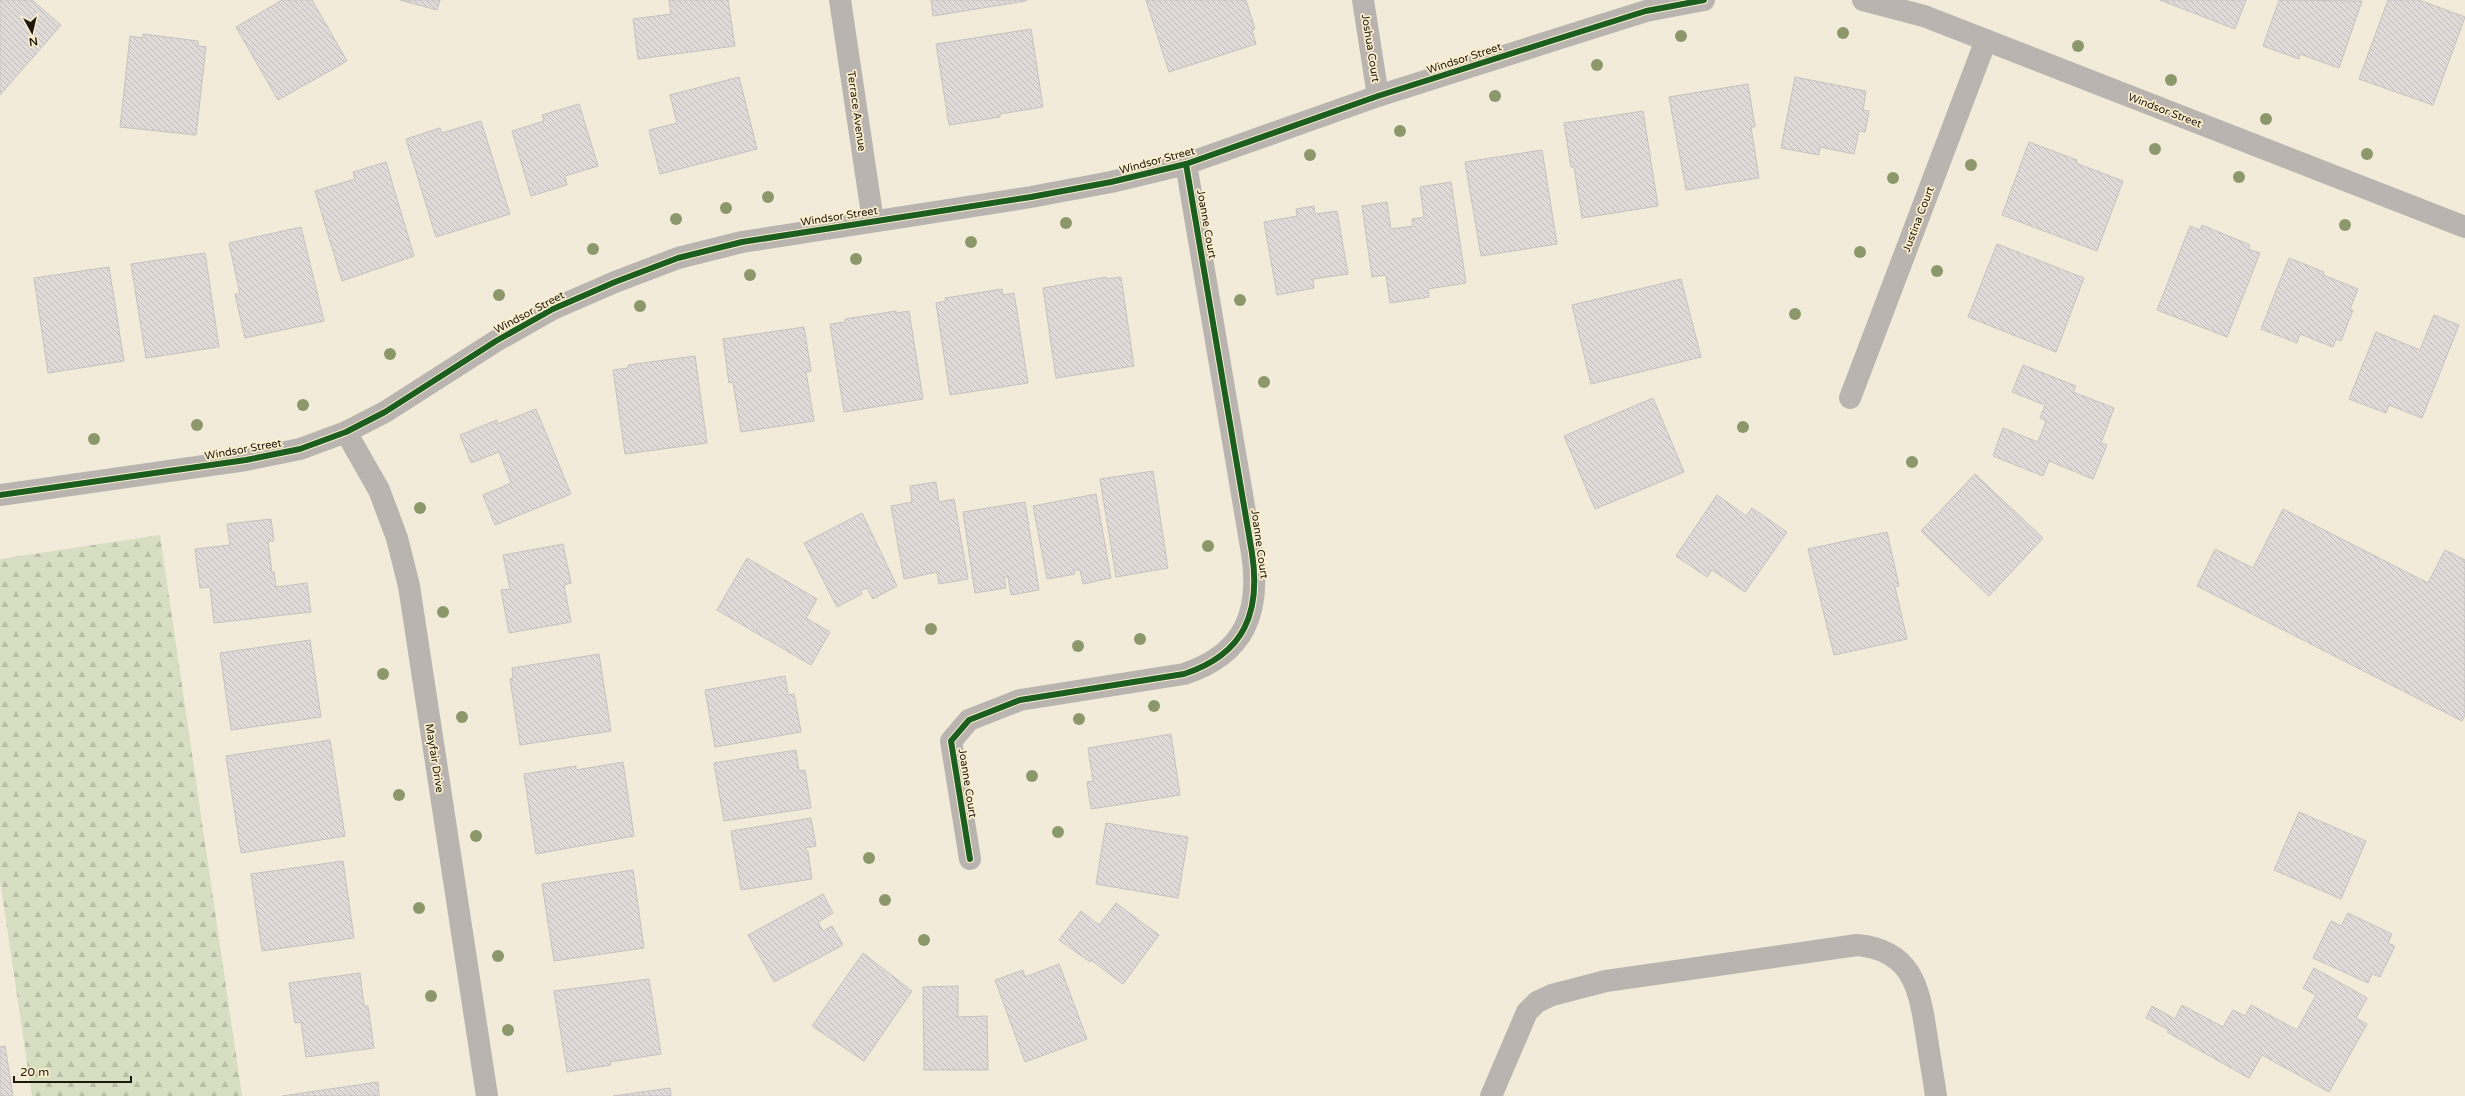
<svg xmlns="http://www.w3.org/2000/svg" width="2465" height="1096" viewBox="0 0 2465 1096" font-family="'Varela Round',sans-serif">
<style>
.forest{fill:url(#forest-firs)}
.building{fill:url(#building-back-hatch);stroke:#c7c2c0}
.lines{fill:none;stroke-linecap:round;stroke-linejoin:round}
.lane{stroke:#bab4b0;stroke-width:22}
.street{stroke:#bab4b0;stroke-width:22}
.cycleway-casing{stroke:#fcefcf;stroke-width:8}
.cycleway{stroke:#1b5e20;stroke-width:6}
.tree{fill:#8d976c}
.labels{text-anchor:middle;stroke-width:3.5;stroke-linejoin:round;paint-order:stroke}
.street-label{font-size:11px;fill:#1c180c;stroke:#fcefcf}
</style>
<defs>
<pattern id="forest-firs" width="22" height="20" patternUnits="userSpaceOnUse"><rect width="22" height="20" fill="#d7dec1"/><path d="M5 1l3.5 6h-7zM16 11l3.5 6h-7z" fill="#b8bea5"/></pattern>
<pattern id="building-back-hatch" width="6" height="6" patternUnits="userSpaceOnUse"><rect width="6" height="6" fill="#e0dad8"/><path d="M-1 5l2 2M0 0l6 6M5-1l2 2" fill="none" stroke="#c0bab8"/></pattern>
</defs>
<rect width="100%" height="100%" fill="#f2ebda"/>
<polygon class="forest" points="160,535 242,1096 32,1096 0,880 0,559"/>
<g class="building">
<polygon points="0,0 32,0 61,25 0,95"/>
<polygon points="282,0 312,0 347,61 278,100 236,27"/>
<polygon points="400,0 440,0 437,10"/>
<polygon points="669,0 728,0 735,46 638,59 633,19 671,14"/>
<polygon points="931,0 1026,0 1026,1 933,16"/>
<polygon points="1146,0 1246,0 1255,29 1252,30 1256,44 1169,72"/>
<polygon points="2160,0 2246,0 2235,29"/>
<polygon points="2279,0 2362,1 2339,68 2300,54 2299,59 2263,46"/>
<polygon points="2388,0 2419,0 2465,17 2433,105 2359,79"/>
<polygon points="1031,29 1043,107 1000,114 1000,117 949,125 936,44"/>
<polygon points="143,34 198,41 198,46 206,47 196,135 120,127 130,36 143,38"/>
<polygon points="739,77 757,149 660,174 649,130 677,123 670,95"/>
<polygon points="1795,77 1866,91 1863,110 1869,111 1865,132 1859,131 1854,154 1820,147 1819,155 1781,148"/>
<polygon points="1748,84 1755,127 1751,127 1759,178 1686,190 1669,97"/>
<polygon points="579,104 598,166 565,176 567,185 531,196 512,131 544,121 542,115"/>
<polygon points="1643,111 1658,206 1582,218 1574,167 1571,167 1564,123"/>
<polygon points="481,121 510,214 436,237 406,139 440,128 442,133"/>
<polygon points="2029,142 2077,160 2076,163 2123,181 2097,251 2002,215"/>
<polygon points="1542,150 1557,244 1481,256 1465,162"/>
<polygon points="386,162 414,256 342,281 315,191 355,179 353,172"/>
<polygon points="1451,182 1466,283 1428,289 1429,297 1390,303 1386,275 1372,277 1362,206 1387,202 1391,229 1413,226 1412,219 1424,217 1420,187"/>
<polygon points="1314,206 1315,214 1337,211 1348,274 1313,279 1314,288 1277,295 1264,222 1297,216 1296,209"/>
<polygon points="2202,225 2250,245 2248,249 2260,253 2227,337 2157,310 2190,226 2200,230"/>
<polygon points="301,227 324,321 245,338 235,294 240,294 229,243"/>
<polygon points="1997,244 2084,278 2056,352 1968,317"/>
<polygon points="205,253 219,347 146,358 131,264"/>
<polygon points="2289,258 2324,272 2323,275 2358,289 2350,309 2353,310 2341,341 2336,339 2333,347 2300,334 2297,343 2261,329"/>
<polygon points="109,267 124,361 48,373 34,278"/>
<polygon points="1106,277 1106,279 1121,277 1134,366 1056,378 1043,288"/>
<polygon points="1681,279 1701,357 1591,384 1572,305"/>
<polygon points="1002,289 1003,295 1014,293 1028,383 950,395 936,303 946,301 945,298"/>
<polygon points="896,311 896,313 909,311 923,399 844,412 830,324 845,322 845,319"/>
<polygon points="2434,315 2459,325 2422,418 2389,405 2386,413 2349,399 2376,332 2420,350"/>
<polygon points="804,327 811,371 806,372 814,421 741,432 733,382 729,383 723,339"/>
<polygon points="695,356 707,443 625,454 613,370 628,368 628,365"/>
<polygon points="2023,365 2076,386 2073,392 2114,408 2101,443 2107,445 2093,479 2049,461 2043,476 1993,456 2003,428 2038,442 2046,421 2040,418 2045,405 2012,392"/>
<polygon points="1653,398 1684,472 1595,509 1564,436"/>
<polygon points="536,409 571,494 495,525 483,495 511,483 499,452 471,463 460,435 497,420 498,424"/>
<polygon points="1153,471 1168,568 1116,577 1100,479"/>
<polygon points="1975,474 2043,538 1989,596 1921,531"/>
<polygon points="936,482 939,502 954,499 968,579 939,584 937,572 904,579 891,506 912,502 910,486"/>
<polygon points="1096,494 1111,578 1083,584 1080,570 1074,570 1075,574 1047,579 1033,506"/>
<polygon points="1717,495 1746,516 1752,508 1787,532 1745,592 1712,570 1707,577 1676,556"/>
<polygon points="1025,502 1039,590 1011,595 1008,577 1004,577 1006,588 975,593 963,512"/>
<polygon points="2283,509 2428,583 2445,550 2465,560 2465,715 2462,721 2197,586 2215,549 2253,568"/>
<polygon points="862,513 897,586 873,599 867,588 860,591 862,594 837,607 804,543"/>
<polygon points="271,519 274,541 268,541 272,573 274,572 276,587 307,583 311,612 214,623 210,587 200,588 195,549 230,545 227,524"/>
<polygon points="1887,532 1899,586 1895,587 1907,639 1834,655 1808,549"/>
<polygon points="563,544 571,583 564,585 571,622 509,633 501,590 510,589 503,555"/>
<polygon points="747,558 817,599 806,618 830,632 811,665 717,610"/>
<polygon points="310,640 321,717 231,730 220,653"/>
<polygon points="599,654 611,731 520,745 510,679 513,678 512,668"/>
<polygon points="785,676 788,695 794,694 801,732 715,747 705,690"/>
<polygon points="1171,734 1180,795 1091,809 1087,782 1093,781 1088,748"/>
<polygon points="330,740 345,836 241,853 226,756"/>
<polygon points="796,750 799,771 805,770 811,808 724,821 714,763"/>
<polygon points="623,762 634,836 536,854 524,774 576,766 576,770"/>
<polygon points="2299,812 2366,841 2341,899 2274,870"/>
<polygon points="811,818 816,846 805,848 808,852 812,879 741,890 731,831"/>
<polygon points="1106,823 1188,837 1178,898 1096,884"/>
<polygon points="343,861 354,938 262,951 251,874"/>
<polygon points="633,870 644,948 554,961 542,884"/>
<polygon points="823,894 833,913 818,922 823,931 832,926 843,945 774,982 748,935"/>
<polygon points="1116,903 1159,935 1123,984 1091,960 1090,962 1059,940 1081,911 1099,925"/>
<polygon points="2348,913 2392,934 2388,943 2395,946 2380,977 2372,974 2368,983 2313,958 2331,921 2341,926"/>
<polygon points="863,953 912,991 864,1061 812,1026"/>
<polygon points="1059,964 1087,1039 1025,1062 995,980 1023,970 1025,977"/>
<polygon points="2314,968 2367,998 2356,1018 2367,1024 2329,1092 2262,1055 2249,1078 2167,1032 2169,1030 2146,1018 2152,1006 2175,1019 2182,1005 2223,1027 2233,1010 2245,1016 2251,1005 2297,1030 2316,995 2303,988"/>
<polygon points="360,973 364,1006 368,1006 374,1048 306,1057 301,1022 295,1023 289,983"/>
<polygon points="649,979 661,1054 610,1062 611,1065 567,1072 554,991"/>
<polygon points="958,986 958,1017 987,1016 988,1070 924,1070 923,987"/>
<polygon points="5,1046 13,1096 0,1096 0,1047"/>
<polygon points="378,1082 379,1096 282,1096"/>
<polygon points="670,1088 671,1096 613,1096"/>
</g>
<g class="lines">
<path class="lane" d="M1491 1096 1527 1012 1537 1002 1552 995 1606 981 1857 945C1911 950 1919 986 1926 1032 1929 1053 1933 1075 1936 1096"/>
<g class="street">
<polyline points="840,0 873,221"/>
<polyline points="1363,0 1378,96"/>
<polyline points="1863,0 1924,16 2465,227"/>
<polyline points="1850,398 1986,40"/>
<polyline points="346,432 379,490 397,538 409,586 487,1096"/>
<polyline points="0,495 246,460 300,449 346,432 385,412 496,341 553,309 615,282 678,258 742,242 1031,197 1111,182 1186,164 1378,96 1551,41 1646,11 1704,0"/>
<path d="M970 859 951 741 969 720 1020 700 1184 674C1245 654 1261 612 1252 553L1186 164"/>
</g>
<defs>
<g id="cycleway">
<polyline points="0,495 246,460 300,449 346,432 385,412 496,341 553,309 615,282 678,258 742,242 1031,197 1111,182 1186,164 1378,96 1551,41 1646,11 1704,0"/>
<path d="M970 859 951 741 969 720 1020 700 1184 674C1245 654 1261 612 1252 553L1186 164"/>
</g>
</defs>
<use href="#cycleway" class="cycleway-casing"/>
<use href="#cycleway" class="cycleway"/>
</g>
<g class="tree">
<circle cx="1843" cy="33" r="6"/>
<circle cx="1681" cy="36" r="6"/>
<circle cx="2078" cy="46" r="6"/>
<circle cx="1597" cy="65" r="6"/>
<circle cx="2171" cy="80" r="6"/>
<circle cx="1495" cy="96" r="6"/>
<circle cx="2266" cy="119" r="6"/>
<circle cx="1400" cy="131" r="6"/>
<circle cx="2155" cy="149" r="6"/>
<circle cx="2367" cy="154" r="6"/>
<circle cx="1310" cy="155" r="6"/>
<circle cx="1971" cy="165" r="6"/>
<circle cx="2239" cy="177" r="6"/>
<circle cx="1893" cy="178" r="6"/>
<circle cx="768" cy="197" r="6"/>
<circle cx="726" cy="208" r="6"/>
<circle cx="676" cy="219" r="6"/>
<circle cx="1066" cy="223" r="6"/>
<circle cx="2345" cy="225" r="6"/>
<circle cx="971" cy="242" r="6"/>
<circle cx="593" cy="249" r="6"/>
<circle cx="1860" cy="252" r="6"/>
<circle cx="856" cy="259" r="6"/>
<circle cx="1937" cy="271" r="6"/>
<circle cx="750" cy="275" r="6"/>
<circle cx="499" cy="295" r="6"/>
<circle cx="1240" cy="300" r="6"/>
<circle cx="640" cy="306" r="6"/>
<circle cx="1795" cy="314" r="6"/>
<circle cx="390" cy="354" r="6"/>
<circle cx="1264" cy="382" r="6"/>
<circle cx="303" cy="405" r="6"/>
<circle cx="197" cy="425" r="6"/>
<circle cx="1743" cy="427" r="6"/>
<circle cx="94" cy="439" r="6"/>
<circle cx="1912" cy="462" r="6"/>
<circle cx="420" cy="508" r="6"/>
<circle cx="1208" cy="546" r="6"/>
<circle cx="443" cy="612" r="6"/>
<circle cx="931" cy="629" r="6"/>
<circle cx="1140" cy="639" r="6"/>
<circle cx="1078" cy="646" r="6"/>
<circle cx="383" cy="674" r="6"/>
<circle cx="1154" cy="706" r="6"/>
<circle cx="462" cy="717" r="6"/>
<circle cx="1079" cy="719" r="6"/>
<circle cx="1032" cy="776" r="6"/>
<circle cx="399" cy="795" r="6"/>
<circle cx="1058" cy="832" r="6"/>
<circle cx="476" cy="836" r="6"/>
<circle cx="869" cy="858" r="6"/>
<circle cx="885" cy="900" r="6"/>
<circle cx="419" cy="908" r="6"/>
<circle cx="924" cy="940" r="6"/>
<circle cx="498" cy="956" r="6"/>
<circle cx="431" cy="996" r="6"/>
<circle cx="508" cy="1030" r="6"/>
</g>
<g class="labels">
<g class="street-label">
<text transform="translate(1371 48) rotate(81)" y="4">Joshua Court</text>
<text transform="translate(1464 58) rotate(-18)" y="4">Windsor Street</text>
<text transform="translate(2165 110) rotate(21)" y="4">Windsor Street</text>
<text transform="translate(857 111) rotate(82)" y="4">Terrace Avenue</text>
<text transform="translate(1157 160) rotate(-15)" y="4">Windsor Street</text>
<text transform="translate(839 216) rotate(-9)" y="4">Windsor Street</text>
<text transform="translate(1918 219) rotate(-69)" y="4">Justina Court</text>
<text transform="translate(1207 224) rotate(80)" y="4">Joanne Court</text>
<text transform="translate(529 312) rotate(-28)" y="4">Windsor Street</text>
<text transform="translate(243 449) rotate(-10)" y="4">Windsor Street</text>
<text transform="translate(1260 544) rotate(82)" y="4">Joanne Court</text>
<text transform="translate(435 758) rotate(81)" y="4">Mayfair Drive</text>
<text transform="translate(968 783) rotate(81)" y="4">Joanne Court</text>
</g>
</g>
<g transform="translate(32 32) rotate(172)" stroke="#fcefcf" stroke-width="3" paint-order="stroke">
<path d="M0-3L7 15L0 10L-7 15Z" fill="#1c180c"/>
<text y="-6" font-size="11" font-weight="bold" text-anchor="middle" fill="#1c180c">N</text>
</g>
<path d="M14 1076v6h117v-6" fill="none" stroke="#1c180c" stroke-width="2"/>
<text x="20" y="1076" font-size="12" fill="#1c180c" stroke="#fcefcf" stroke-width="3" paint-order="stroke">20 m</text>
</svg>
